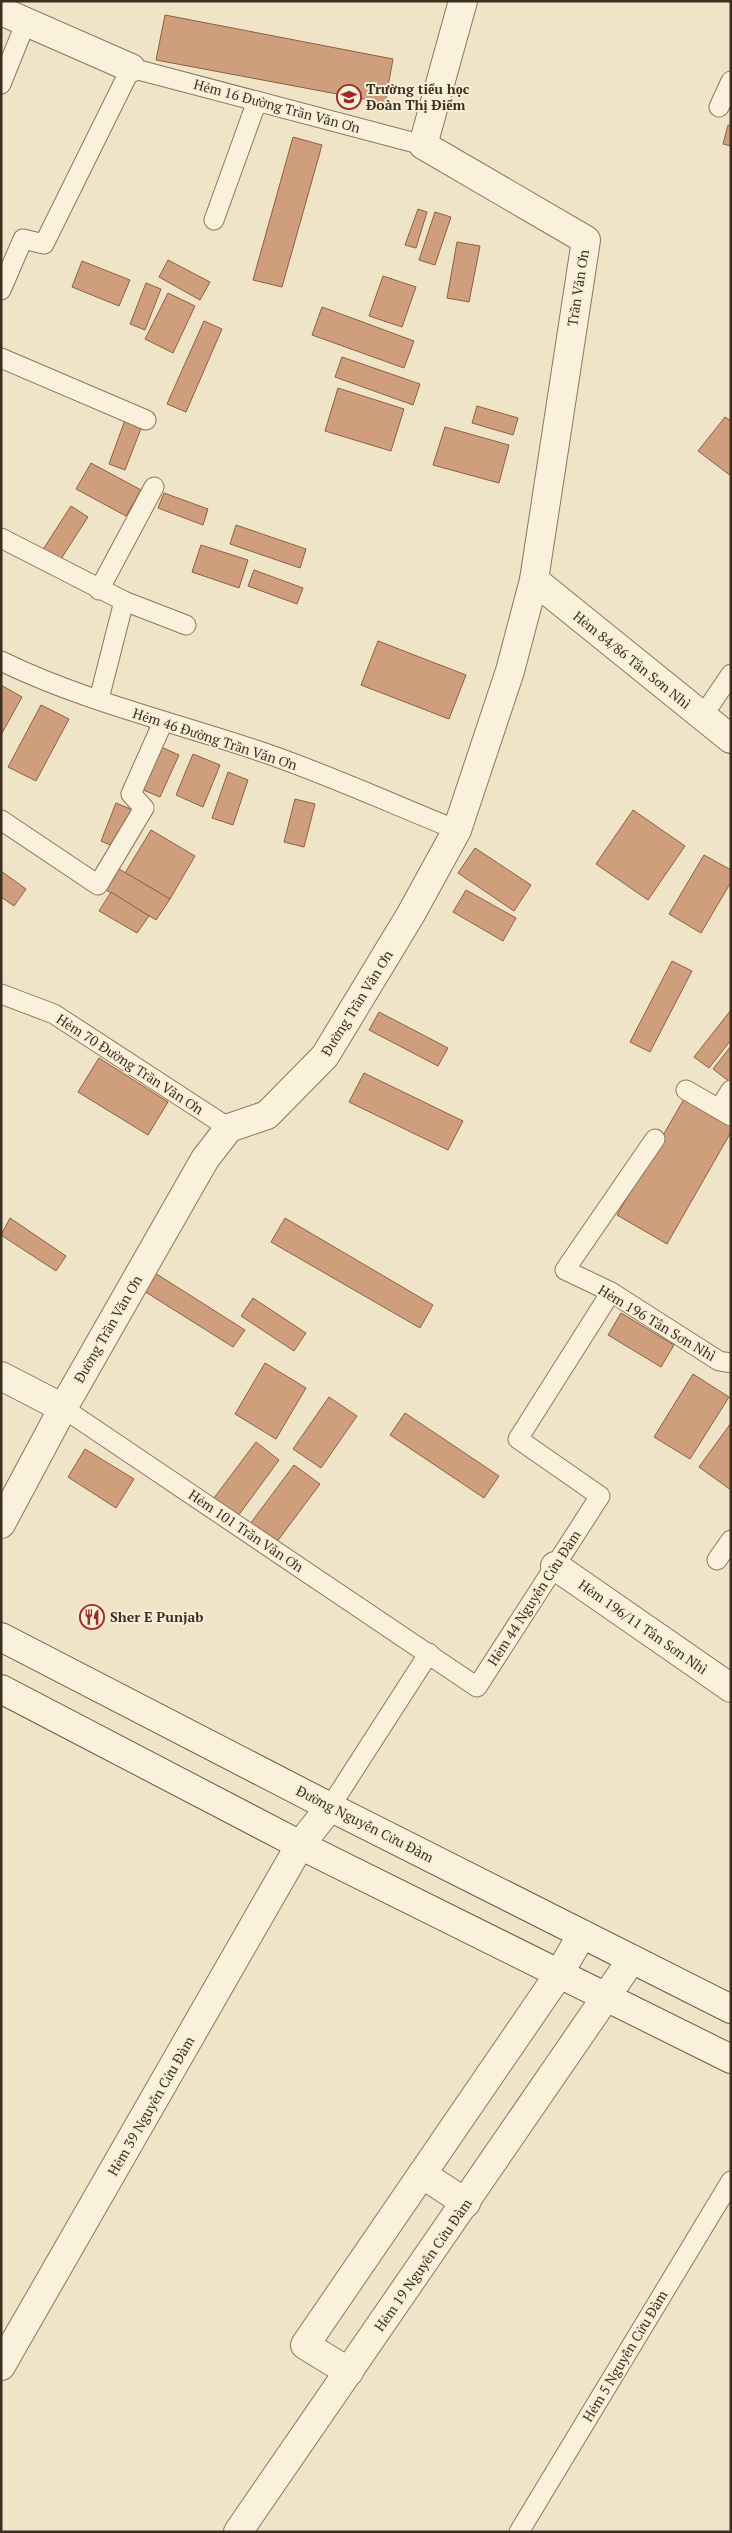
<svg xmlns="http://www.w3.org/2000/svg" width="732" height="2533" viewBox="0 0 732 2533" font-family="'PT Serif',serif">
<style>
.building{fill:#cf9f7d;stroke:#8d5f41}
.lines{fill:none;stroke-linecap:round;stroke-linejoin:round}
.lane-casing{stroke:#8d765c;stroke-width:21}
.street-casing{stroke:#8d765c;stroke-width:30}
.secondary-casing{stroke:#6f573f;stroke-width:30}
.lane{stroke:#faf1dc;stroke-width:19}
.street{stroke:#faf1dc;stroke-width:28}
.secondary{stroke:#faf1dc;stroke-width:28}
.labels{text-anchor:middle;stroke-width:4;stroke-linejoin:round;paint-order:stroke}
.poi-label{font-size:14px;font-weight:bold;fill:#3d2e20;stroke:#f7eed8;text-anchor:start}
.street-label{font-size:14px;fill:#3d2e20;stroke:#f7eed8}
</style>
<rect width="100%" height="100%" fill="#f0e4c8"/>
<g class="building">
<polygon points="165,15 393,59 385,103 156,60"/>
<polygon points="728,125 731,126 731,146 723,144"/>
<polygon points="293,137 322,145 282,287 253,280"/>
<polygon points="418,209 427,212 416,248 405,245"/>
<polygon points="435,212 451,217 435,265 419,260"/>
<polygon points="457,242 480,246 469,302 447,298"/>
<polygon points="168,260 210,282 200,300 159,277"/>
<polygon points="82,261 130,280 119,306 72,287"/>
<polygon points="383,276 416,287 402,327 369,316"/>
<polygon points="146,283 161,289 145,330 130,324"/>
<polygon points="168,293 195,306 173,353 145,339"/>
<polygon points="322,307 414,341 404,368 312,335"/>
<polygon points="204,321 222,329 186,412 167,404"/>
<polygon points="342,357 420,384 413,405 335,377"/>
<polygon points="338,388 404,409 391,451 325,431"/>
<polygon points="477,406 518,418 513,435 472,423"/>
<polygon points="725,417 731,421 731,476 698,451"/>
<polygon points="125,420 142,426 125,470 109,464"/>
<polygon points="445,427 509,445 499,483 433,465"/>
<polygon points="91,463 141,490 126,516 76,489"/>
<polygon points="164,493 208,509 203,525 158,508"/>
<polygon points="71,506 88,517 59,562 42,551"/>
<polygon points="236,525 306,549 300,568 230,544"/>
<polygon points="201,545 248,560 239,588 192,572"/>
<polygon points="254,570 303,588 297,604 248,586"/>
<polygon points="378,641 466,675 449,719 361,685"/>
<polygon points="1,685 22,697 1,735"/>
<polygon points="41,705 69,719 36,781 8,767"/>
<polygon points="159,746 179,755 160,797 141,789"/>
<polygon points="193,754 220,765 203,807 176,795"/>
<polygon points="228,772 248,780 233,825 212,818"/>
<polygon points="295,799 315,804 304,847 284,842"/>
<polygon points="116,803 133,810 117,848 101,841"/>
<polygon points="633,810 685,846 648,900 596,864"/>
<polygon points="151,830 195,856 170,899 125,873"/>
<polygon points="475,848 531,885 514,911 458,873"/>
<polygon points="704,855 731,870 731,882 701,933 669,914"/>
<polygon points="114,866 170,899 156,920 101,887"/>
<polygon points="1,871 26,889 14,906 1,897"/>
<polygon points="466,890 516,918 503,941 453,912"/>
<polygon points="111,892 149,916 137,933 99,911"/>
<polygon points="672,961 692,971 650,1052 630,1042"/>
<polygon points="731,1010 731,1040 709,1068 694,1057"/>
<polygon points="379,1012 448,1048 438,1066 369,1030"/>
<polygon points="731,1046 731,1081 730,1082 713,1069"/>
<polygon points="99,1058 168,1102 148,1135 78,1092"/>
<polygon points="364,1073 463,1121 448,1150 349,1102"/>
<polygon points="684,1099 731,1125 731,1132 667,1244 617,1215"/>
<polygon points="10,1218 66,1256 56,1271 1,1235"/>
<polygon points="285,1218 433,1305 420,1328 271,1242"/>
<polygon points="155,1273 245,1330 233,1347 144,1291"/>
<polygon points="253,1298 306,1333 294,1351 241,1316"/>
<polygon points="621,1313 674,1345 661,1367 608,1335"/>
<polygon points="265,1363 306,1388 276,1439 235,1414"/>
<polygon points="693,1374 729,1397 690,1459 654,1437"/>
<polygon points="329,1397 357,1416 321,1468 293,1449"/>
<polygon points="405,1413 499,1476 484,1498 390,1435"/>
<polygon points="731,1423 731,1490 699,1467"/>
<polygon points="256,1442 279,1460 238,1516 214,1498"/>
<polygon points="85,1449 134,1479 116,1508 68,1477"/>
<polygon points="294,1465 320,1484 276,1543 250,1524"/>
</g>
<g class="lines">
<defs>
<g id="lane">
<polyline points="1,84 26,22"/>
<polyline points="719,107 731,81"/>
<polyline points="214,220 257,101"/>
<polyline points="1,290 23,239 44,244 131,68 423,145"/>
<polyline points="1,358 146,420"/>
<polyline points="1,538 124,601 99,699"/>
<polyline points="99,590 154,487"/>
<polyline points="124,601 186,625"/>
<path d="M1 661C83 701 173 722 259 751 325 773 392 804 457 830"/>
<polyline points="702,717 731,674"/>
<polyline points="1,820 98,885 144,808 131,794 163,722"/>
<polyline points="1,994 54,1014 229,1128"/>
<polyline points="686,1090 731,1116"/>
<polyline points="719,1109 731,1090"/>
<polyline points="655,1139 565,1270 611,1292 719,1361 731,1363"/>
<polyline points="63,1408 477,1687 600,1496 518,1439 611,1292"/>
<polyline points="717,1560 731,1540"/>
<polyline points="330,1807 429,1653"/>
<polyline points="519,2532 731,2181"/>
</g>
<g id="street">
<polyline points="1,11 131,68"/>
<polyline points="534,580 731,739"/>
<polyline points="1,1376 63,1408"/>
<polyline points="1,1524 63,1408 205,1159 229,1128 267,1115 325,1056 411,914 457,830 510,671 534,580 586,240 423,145 463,1"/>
<polyline points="555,1566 731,1688"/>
<polyline points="422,2174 466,2203"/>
<polyline points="1,2366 300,1845 330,1807"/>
<polyline points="349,2372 305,2345 559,1974 582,1934"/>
<polyline points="238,2532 632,1959"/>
</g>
<g id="secondary">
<polyline points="1,1637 330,1807 731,2009"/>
<polyline points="1,1689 300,1845 731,2059"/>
</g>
</defs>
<use href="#lane" class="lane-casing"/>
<use href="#street" class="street-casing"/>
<use href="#secondary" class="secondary-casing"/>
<use href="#lane" class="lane"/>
<use href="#street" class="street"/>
<use href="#secondary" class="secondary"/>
</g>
<defs>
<symbol id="school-ring" viewBox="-11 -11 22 22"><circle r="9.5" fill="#f7eed8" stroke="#9e2a2b" stroke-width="1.5"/><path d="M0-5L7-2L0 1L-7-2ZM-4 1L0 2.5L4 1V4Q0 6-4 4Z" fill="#9e2a2b"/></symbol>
<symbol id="restaurant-ring" viewBox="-11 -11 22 22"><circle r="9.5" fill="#f7eed8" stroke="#9e2a2b" stroke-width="1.5"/><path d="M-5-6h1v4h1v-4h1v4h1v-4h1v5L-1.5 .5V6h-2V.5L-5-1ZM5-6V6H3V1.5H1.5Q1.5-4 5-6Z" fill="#9e2a2b"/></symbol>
</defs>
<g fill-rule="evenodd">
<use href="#school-ring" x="335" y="83" width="28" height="28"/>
<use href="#restaurant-ring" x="78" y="1603" width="28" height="28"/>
</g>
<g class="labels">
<g class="poi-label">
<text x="366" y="94">Trường tiểu học<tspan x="366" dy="16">Đoàn Thị Điểm</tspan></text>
<text x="110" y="1622">Sher E Punjab</text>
</g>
<g class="street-label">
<text transform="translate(277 106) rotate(15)" y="5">Hẻm 16 Đường Trần Văn Ơn</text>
<text transform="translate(578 288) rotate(-81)" y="5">Trần Văn Ơn</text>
<text transform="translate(632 660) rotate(39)" y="5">Hẻm 84/86 Tân Sơn Nhì</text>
<text transform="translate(215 739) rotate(18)" y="5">Hẻm 46 Đường Trần Văn Ơn</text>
<text transform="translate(357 1003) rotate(-58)" y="5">Đường Trần Văn Ơn</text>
<text transform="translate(130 1064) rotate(33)" y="5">Hẻm 70 Đường Trần Văn Ơn</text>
<text transform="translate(657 1323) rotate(31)" y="5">Hẻm 196 Tân Sơn Nhì</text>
<text transform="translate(108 1329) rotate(-60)" y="5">Đường Trần Văn Ơn</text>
<text transform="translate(246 1531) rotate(34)" y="5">Hẻm 101 Trần Văn Ơn</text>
<text transform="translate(534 1598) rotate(-57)" y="5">Hẻm 44 Nguyễn Cửu Đàm</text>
<text transform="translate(643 1627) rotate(35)" y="5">Hẻm 196/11 Tân Sơn Nhì</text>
<text transform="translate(365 1824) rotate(27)" y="5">Đường Nguyễn Cửu Đàm</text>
<text transform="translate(151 2106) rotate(-60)" y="5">Hẻm 39 Nguyễn Cửu Đàm</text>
<text transform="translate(423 2265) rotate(-55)" y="5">Hẻm 19 Nguyễn Cửu Đàm</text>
<text transform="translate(625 2356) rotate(-59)" y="5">Hẻm 5 Nguyễn Cửu Đàm</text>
</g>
</g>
<rect width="732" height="2533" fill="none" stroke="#3d2e20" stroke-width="5"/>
</svg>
